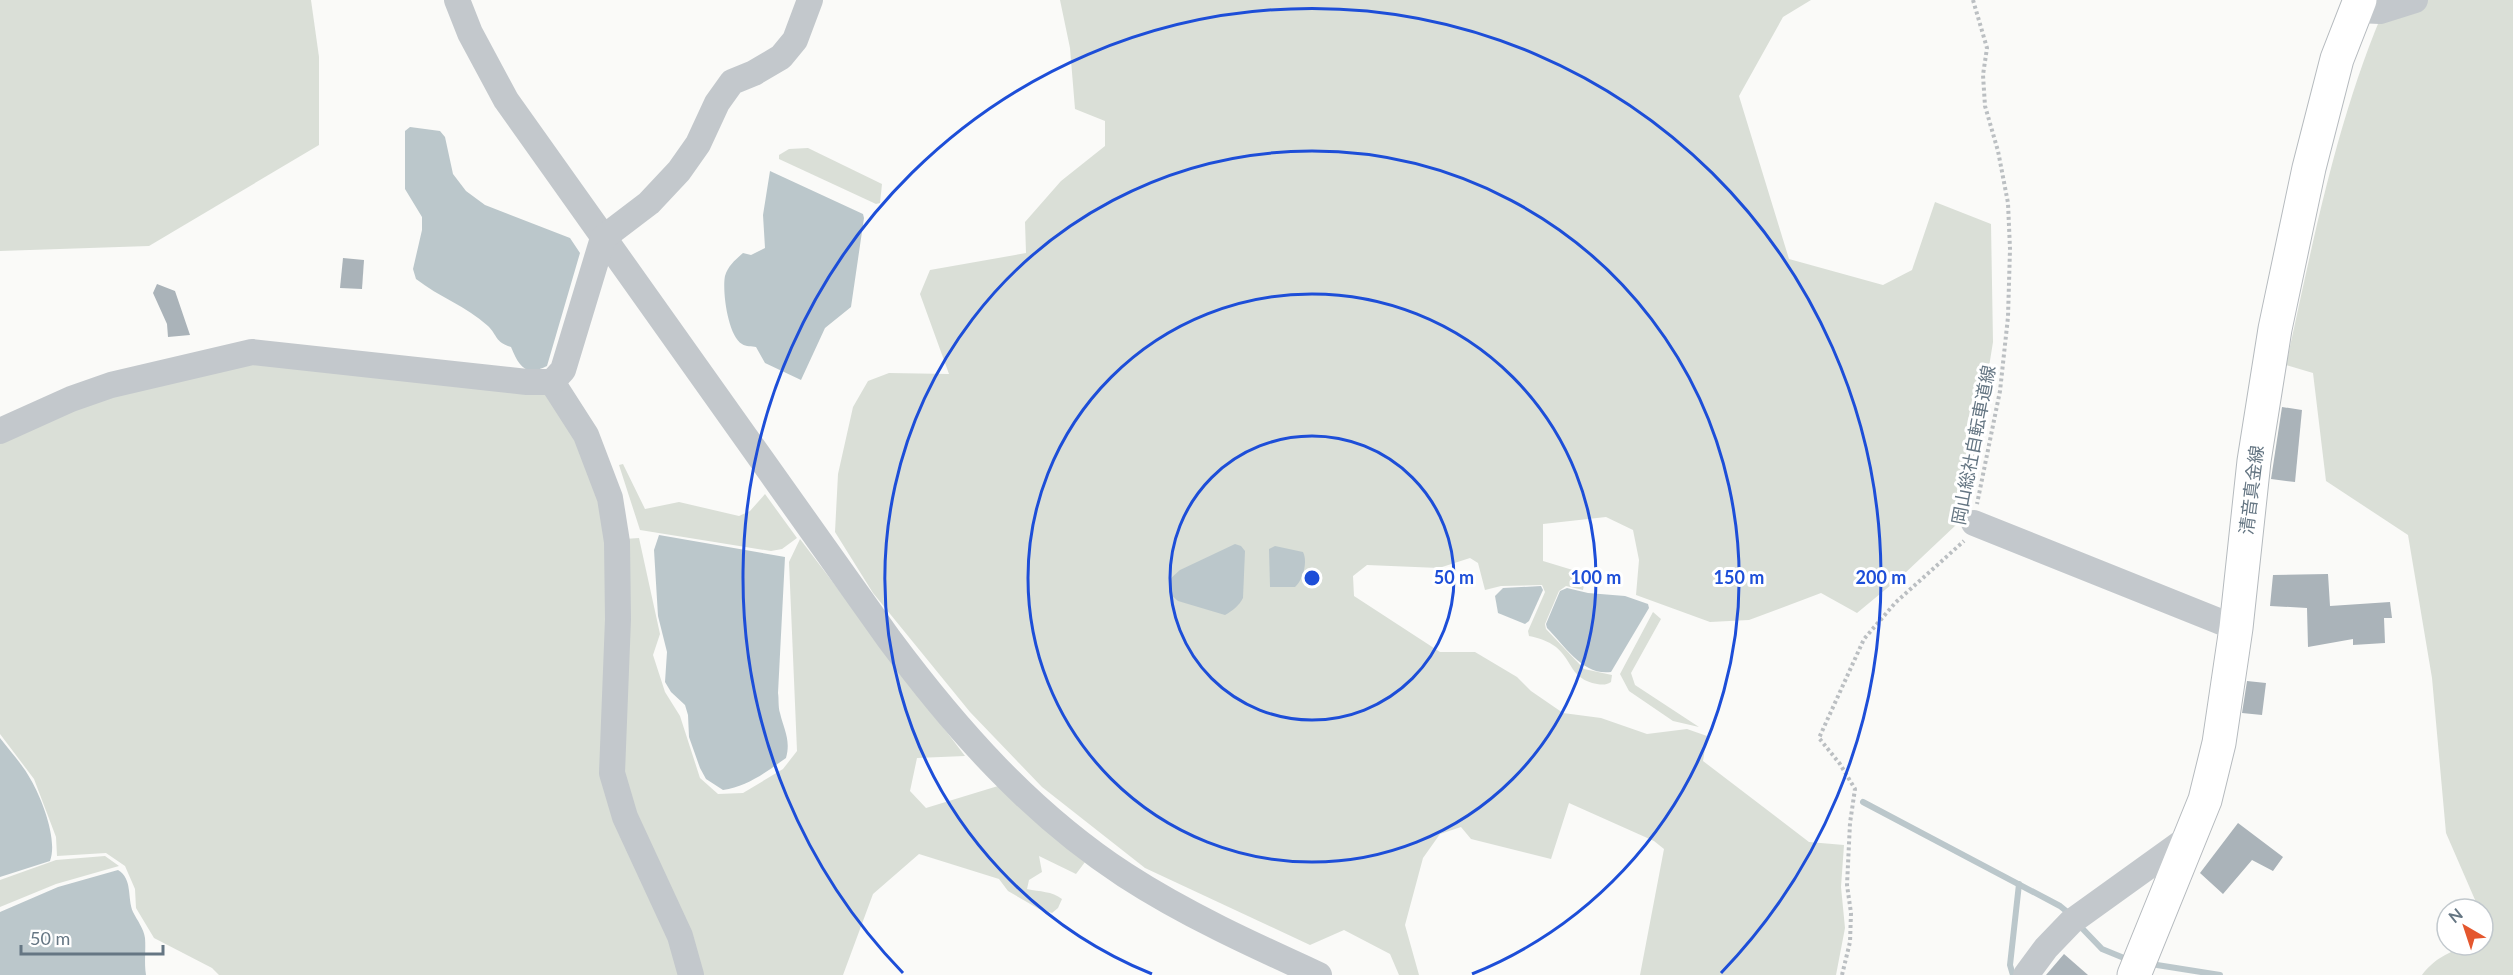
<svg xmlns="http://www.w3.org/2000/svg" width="2513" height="975" viewBox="0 0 2513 975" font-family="Lato,'Noto Sans JP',sans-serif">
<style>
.green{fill:#dadfd7}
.water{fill:#bbc7cb}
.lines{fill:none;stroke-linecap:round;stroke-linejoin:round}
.stream{stroke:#bbc7cb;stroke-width:6}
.building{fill:#aab3b9}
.major-casing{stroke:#b5babe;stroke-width:35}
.path{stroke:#bbbfc2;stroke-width:4;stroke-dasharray:3 3;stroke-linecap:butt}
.minor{stroke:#c3c8cc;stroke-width:26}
.major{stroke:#fff;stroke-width:33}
.ring{fill:none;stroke:#1d4ed8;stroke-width:3}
.labels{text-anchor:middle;stroke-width:6;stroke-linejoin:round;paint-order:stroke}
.street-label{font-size:18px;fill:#657683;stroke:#fff}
.centre{fill:#1d4ed8;stroke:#fff;stroke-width:3}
.ring-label{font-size:18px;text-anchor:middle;font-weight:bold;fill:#1d4ed8;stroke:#fff;stroke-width:6;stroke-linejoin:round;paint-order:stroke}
</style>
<rect width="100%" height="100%" fill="#fafaf8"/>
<g class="green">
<polygon points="0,0 311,0 319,57 319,145 149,246 0,251"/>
<path d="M1060 0H1811L1783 17 1739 96 1789 259 1883 285 1912 270 1935 202 1991 224 1993 342 1976 447 1957 524 1903 575 1857 613 1821 593 1749 620 1710 622 1636 595 1639 560 1633 530 1606 517 1543 524V561L1576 571 1584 585 1583 590 1566 586 1559 591 1545 624 1546 629 1584 669 1612 675 1611 682C1606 685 1603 685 1597 684 1570 679 1573 661 1556 647 1548 641 1539 638 1529 636L1528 631 1545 592 1542 585 1501 586 1485 590 1478 563 1470 558 1439 568 1367 565 1353 576 1354 596 1440 652H1475L1517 677 1531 691 1563 713 1601 718 1647 734 1687 729 1707 736 1703 761 1809 842 1844 845 1841 887 1845 928 1836 975H1640L1664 849 1654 841 1569 803 1551 859 1471 839 1461 827 1440 834 1423 858 1405 925 1419 975H1399L1390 954 1344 930 1310 945 1145 868 1042 787 970 712 873 593 835 532 838 474 853 407 868 381 889 373 949 374 920 294 930 270 1026 253 1025 222 1061 181 1105 146V121L1075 109 1070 48Z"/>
<path d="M2388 0H2513V975H2422C2436 956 2460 945 2483 945V909H2479L2446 833 2432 678 2408 535 2326 481 2313 373 2286 365C2313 242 2337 116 2388 0Z"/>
<polygon points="808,148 882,184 880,203 876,204 779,159 779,155 789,149"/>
<path d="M252 363 548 392 576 436 603 496 609 540 639 538 660 634 653 655 665 692 680 716 700 778 718 794 743 793 783 769 797 751 789 562 800 539 965 756 917 758 910 791 926 808 998 786 1085 862 1076 874 1039 856 1042 872 1029 880 1027 889C1040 892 1052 891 1062 899L1058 908 1052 913 1039 909 1008 891 999 879 919 854 873 894 843 975H219L212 968 154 938 136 908 135 889 125 866 106 853 57 856 56 837 34 779 0 734V437L60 409Z"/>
<polygon points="623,464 645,509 679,502 739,516 750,511 765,494 797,538 782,549 771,551 640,530 619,465"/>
<polygon points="1653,612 1661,619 1631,673 1635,685 1699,727 1673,721 1629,691 1620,674"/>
<polygon points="105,856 119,866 56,884 0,907 0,880 56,860"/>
</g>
<g class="water">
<path d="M410 127 440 131 445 137 453 174 466 191 485 205 570 238 580 253 547 366C525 377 519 366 511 347 495 342 498 336 488 326 466 306 439 297 416 279L413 269 422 230V217L405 189V131Z"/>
<path d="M770 171 863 214 864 218 851 307 825 328 801 380 765 363 756 347C752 346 746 347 742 344 728 336 722 291 725 276 728 266 735 260 743 253L751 255 765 248 763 215Z"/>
<path d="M659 535 785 557 778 693C779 699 778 707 780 713 784 730 791 740 786 758 766 772 748 786 723 790L706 779 700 768 689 737 688 715 685 705 671 692 665 682 667 652 658 616 654 550Z"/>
<path d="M1235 544 1241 546 1245 551 1243 598C1239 606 1232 611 1225 615L1178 601 1171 595 1170 579 1180 570Z"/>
<path d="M1275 546 1303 552C1308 562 1303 580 1295 587H1270L1269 549Z"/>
<polygon points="1541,586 1543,590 1529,621 1525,624 1498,613 1495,596 1503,588"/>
<path d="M1567 588 1588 593 1625 596 1648 604 1649 608 1611 672C1583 676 1565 646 1547 628L1546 624 1560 591Z"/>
<path d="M0 738C10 751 23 765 31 780 42 799 58 840 50 861L0 877Z"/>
<path d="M118 870C133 879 127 898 133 912 137 920 144 929 145 938 146 950 144 962 146 975H0V912L58 887Z"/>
</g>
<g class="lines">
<g class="stream">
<polyline points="1863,802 2060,906 2071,915"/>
<polyline points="2077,923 2102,949 2124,958"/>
<polyline points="2157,965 2220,975"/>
<polyline points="2013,975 2010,965 2019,884"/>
</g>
</g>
<g class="building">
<polygon points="343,258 364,260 362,289 340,288"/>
<polygon points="157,284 175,291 190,335 168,337 167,324 153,293"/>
<polygon points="2282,407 2302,410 2295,482 2271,479"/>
<polygon points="2328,574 2330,606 2390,602 2392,618 2384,618 2385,643 2353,645 2353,639 2308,647 2307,608 2270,606 2273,575"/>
<polygon points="2247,681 2266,683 2262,715 2242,713"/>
<polygon points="2238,823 2283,857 2273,871 2252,860 2223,894 2200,873"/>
<polygon points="2064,954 2088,975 2046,975"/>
</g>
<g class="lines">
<defs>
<polyline id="major" points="2134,975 2205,800 2219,743 2236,628 2254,461 2275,329 2309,168 2337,59 2360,0"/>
</defs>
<use href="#major" class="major-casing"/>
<g class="path">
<polyline points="1973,0 1987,48 1983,75 1985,106 1998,151 2008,203 2010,249 2008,317 2000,391 1977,504"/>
<polyline points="1842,975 1850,942 1851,913 1847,885 1850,823 1855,789 1840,764 1819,738 1864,639 1896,602 1964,541"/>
</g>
<g class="minor">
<path d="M457 0 470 33 506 100 889 639C956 729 1030 813 1125 875 1185 914 1253 945 1319 975"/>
<polyline points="2356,10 2380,11 2415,0"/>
<polyline points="552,382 586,435 610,498 617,542 618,619 612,773 625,817 680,936 691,975"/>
<polyline points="0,431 71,399 111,385 252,352 527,382 552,382 563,370 603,238 649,203 679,171 698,144 717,103 732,82 754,73 781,57 795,40 810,0"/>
<polyline points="1974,523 2236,628"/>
<polyline points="2026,975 2046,948 2071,922 2192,835"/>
</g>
<use href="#major" class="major"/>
</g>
<g class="ring">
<circle cx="1312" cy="578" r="142"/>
<circle cx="1312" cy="578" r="284"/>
<path d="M1152 974A427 427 0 1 1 1472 974"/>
<path d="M903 973A569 569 0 1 1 1721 973"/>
</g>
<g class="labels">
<g class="street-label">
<text transform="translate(1974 445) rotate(-79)" y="6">岡山総社自転車道線</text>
<text transform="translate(2252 490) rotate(-83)" y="6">清音真金線</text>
</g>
</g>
<circle cx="1312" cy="578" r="9" class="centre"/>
<g class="ring-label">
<text x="1454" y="584">50 m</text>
<text x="1596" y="584">100 m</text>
<text x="1739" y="584">150 m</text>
<text x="1881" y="584">200 m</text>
</g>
<g transform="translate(2465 927) rotate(321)"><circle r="28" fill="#ffffff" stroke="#c1c8cd" stroke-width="1.5"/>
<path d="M0-4.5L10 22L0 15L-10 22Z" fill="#e4572e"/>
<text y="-9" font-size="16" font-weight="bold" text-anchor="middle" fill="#657683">N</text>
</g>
<path d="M21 945v9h142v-9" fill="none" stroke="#657683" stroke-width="3"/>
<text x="30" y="945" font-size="18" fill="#657683" stroke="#ffffff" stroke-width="4.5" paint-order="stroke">50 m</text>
</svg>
